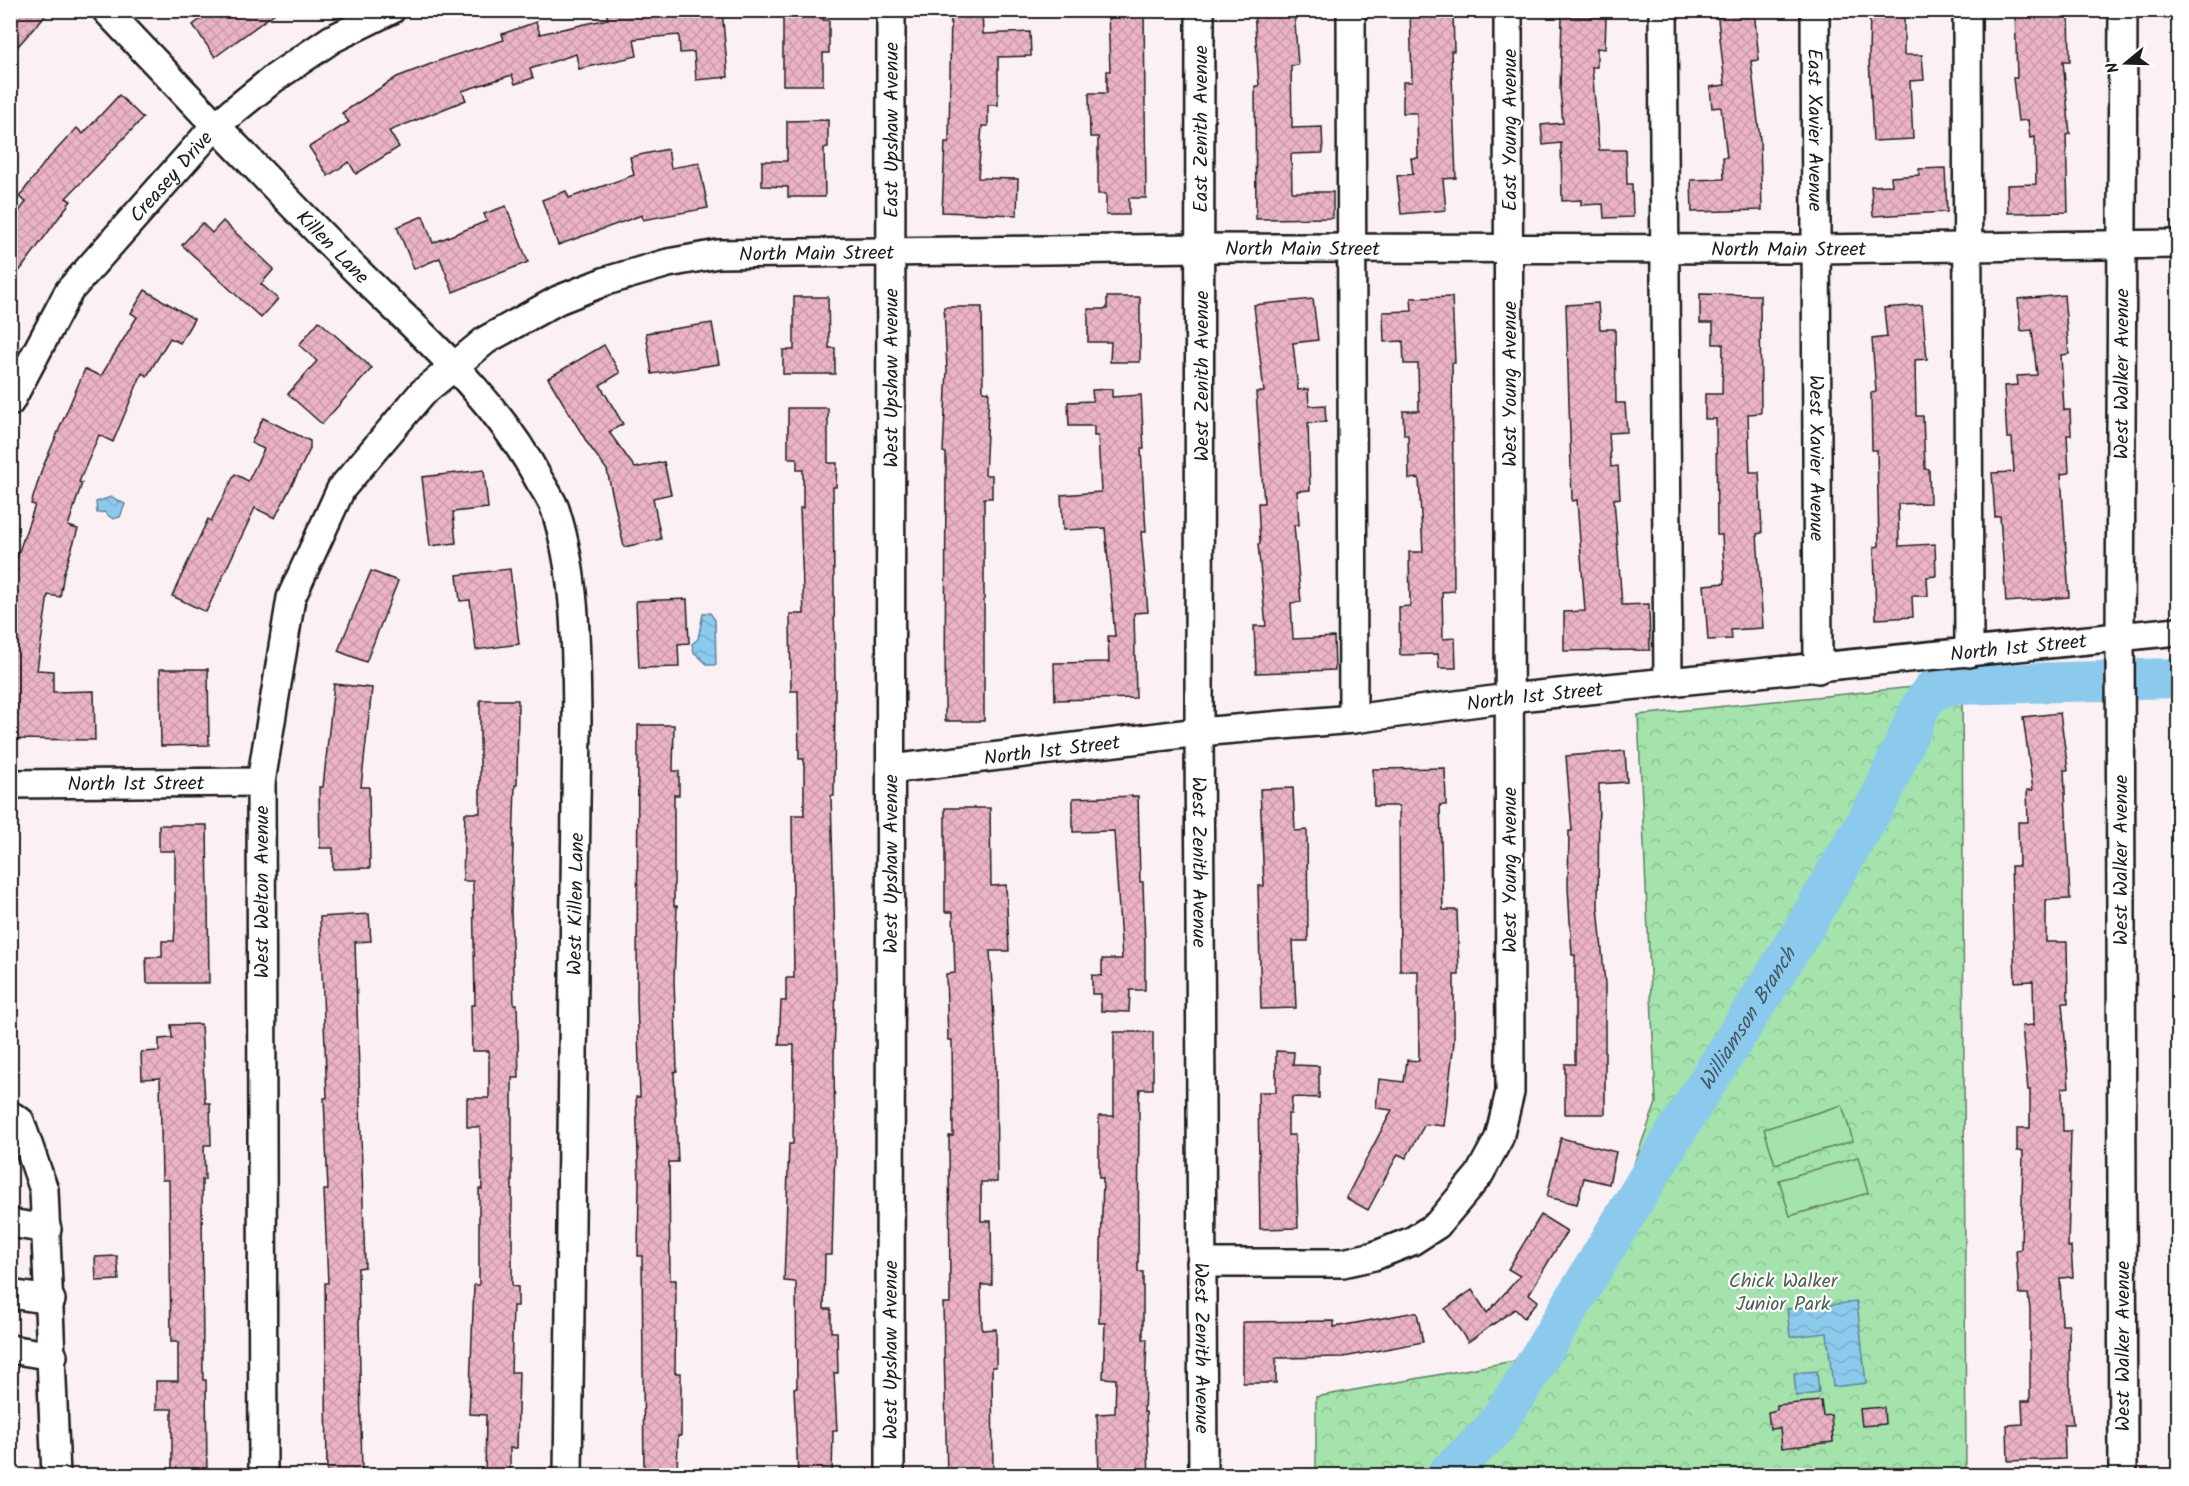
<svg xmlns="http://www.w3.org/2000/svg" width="2189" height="1486" viewBox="0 0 2189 1486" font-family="Kalam,sans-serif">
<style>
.park{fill:url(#park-crowns);stroke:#608064;stroke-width:1.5}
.pitch{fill:#a4e3ab;stroke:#608064;stroke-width:1.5}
.water{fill:url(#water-waves);stroke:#5f8499;stroke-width:1.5}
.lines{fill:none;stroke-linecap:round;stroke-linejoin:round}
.river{stroke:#8ccaed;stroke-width:40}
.building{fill:url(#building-cross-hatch);stroke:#1c1c1c;stroke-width:1.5}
.minor-casing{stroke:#1c1c1c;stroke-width:32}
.minor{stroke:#fff;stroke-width:27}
.labels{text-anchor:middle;stroke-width:4.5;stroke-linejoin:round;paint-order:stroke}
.street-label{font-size:20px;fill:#1c1c1c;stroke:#fff}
.park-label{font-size:20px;fill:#4c624e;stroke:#fff}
.water-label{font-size:21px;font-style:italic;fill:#435965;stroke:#fff}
</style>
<defs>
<pattern id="park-crowns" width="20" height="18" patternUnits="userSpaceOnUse" patternTransform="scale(1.5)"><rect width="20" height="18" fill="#a4e3ab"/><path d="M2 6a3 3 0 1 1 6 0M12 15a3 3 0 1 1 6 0" fill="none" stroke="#8dc293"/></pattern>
<pattern id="water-waves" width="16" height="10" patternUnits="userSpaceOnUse" patternTransform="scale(1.5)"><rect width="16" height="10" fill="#8ccaed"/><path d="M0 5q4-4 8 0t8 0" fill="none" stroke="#78adcb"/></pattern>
<pattern id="building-cross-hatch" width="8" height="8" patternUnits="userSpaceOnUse" patternTransform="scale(1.5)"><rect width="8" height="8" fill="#ebb3c6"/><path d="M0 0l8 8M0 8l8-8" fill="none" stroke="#c999aa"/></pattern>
</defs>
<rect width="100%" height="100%" fill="#fbf0f4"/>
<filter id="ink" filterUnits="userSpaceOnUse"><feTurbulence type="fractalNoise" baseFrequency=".0167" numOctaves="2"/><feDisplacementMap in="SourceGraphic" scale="12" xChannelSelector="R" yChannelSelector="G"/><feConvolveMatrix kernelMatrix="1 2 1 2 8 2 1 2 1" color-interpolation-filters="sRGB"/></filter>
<g filter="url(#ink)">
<polygon class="park" points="1962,682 1966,1475 1316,1475 1316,1397 1514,1361 1592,1280 1656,1103 1638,715"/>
<g class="pitch">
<polygon points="1842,1105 1853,1141 1775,1164 1764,1129"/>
<polygon points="1858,1157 1868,1193 1790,1216 1779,1180"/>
</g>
<g class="water">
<polygon points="111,497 125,504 120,517 113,519 104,512 97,513 96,502"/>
<polygon points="710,613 715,620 716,665 708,665 694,652 692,644 698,639 703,614"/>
<polygon points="1857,1302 1866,1383 1833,1387 1827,1333 1790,1337 1787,1309"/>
<polygon points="1817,1371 1819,1393 1796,1396 1794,1373"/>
</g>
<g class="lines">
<g class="river">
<polyline points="2138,679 2178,678"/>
<path id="s1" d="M1445 1476 1492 1431 1519 1391 1669 1143 1804 928 1882 794 1921 706 1931 691 1953 685 2104 681"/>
</g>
</g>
<g class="building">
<polygon points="10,10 50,10 10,55"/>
<polygon points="213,10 279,10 215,57 193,25"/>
<polygon points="605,10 722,10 728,77 696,80 694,52 680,53 679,35 634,39 637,56 579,69 576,54 530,69 533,78 515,84 512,75 462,91 466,100 389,131 399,147 356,174 349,162 328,176 309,147 349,122 342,113 397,77 449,57 504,40 502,34 536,22 540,34 608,19"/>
<polygon points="783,10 823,10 823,20 829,20 829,53 823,53 823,85 783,85"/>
<polygon points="951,10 982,10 983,34 1030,32 1031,56 998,57 998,105 988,105 988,126 982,126 978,178 1018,179 1017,215 942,212 945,142 949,142"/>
<polygon points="1108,10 1144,10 1146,198 1129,198 1129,215 1106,215 1106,194 1098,194 1098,137 1090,137 1089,93 1107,93 1107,71 1110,71"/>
<polygon points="1254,10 1294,10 1298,65 1291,66 1292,128 1322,127 1323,153 1291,154 1292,192 1333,192 1333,218 1256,219 1255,86 1259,86"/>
<polygon points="1410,10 1453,10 1454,51 1451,51 1456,178 1443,179 1446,210 1401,214 1397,176 1413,174 1411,158 1418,158 1417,113 1403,113 1403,82 1412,82"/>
<polygon points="1717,10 1754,10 1759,60 1751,61 1760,140 1762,210 1692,212 1691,180 1724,179 1723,157 1727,157 1721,107 1712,108 1710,87 1725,85"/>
<polygon points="1870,10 1904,10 1904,55 1922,55 1924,80 1910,81 1913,139 1873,141 1869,57"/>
<polygon points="2015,10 2069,10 2070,61 2063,61 2070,134 2066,135 2068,212 2008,213 2007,185 2036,184 2035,137 2030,138 2028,120 2018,121 2013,78 2017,78"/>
<polygon points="1562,16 1606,17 1605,49 1597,48 1597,67 1592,67 1599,150 1626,150 1627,184 1632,184 1633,217 1604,218 1603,204 1581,205 1581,200 1562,201 1561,143 1543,145 1541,125 1563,123 1560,90"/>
<polygon points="119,95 143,118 66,198 71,201 10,284 10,224 26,202 19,197 45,162 77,128 83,134"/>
<polygon points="828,120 828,147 824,148 825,197 788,197 788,187 762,186 762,161 787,161 787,121"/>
<polygon points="668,149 671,168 699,163 708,208 643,220 642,215 558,245 542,200 566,191 569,198 634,175 630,157"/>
<polygon points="1945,168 1947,212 1873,216 1871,186 1892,185 1891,177 1919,175 1919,169"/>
<polygon points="506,206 528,262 453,292 440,258 414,269 397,227 423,216 433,243 487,221 484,214"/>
<polygon points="223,221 274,269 261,284 278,299 261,318 182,245 202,223 212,233"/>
<polygon points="145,290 194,319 180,343 170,338 147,376 142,373 113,442 99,435 79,482 82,483 68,526 78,529 64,573 60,597 48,595 37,670 53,671 53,692 94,691 95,740 10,739 13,563 15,563 35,505 31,504 42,469 85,369 101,376 137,317 131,313"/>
<polygon points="1700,294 1760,295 1761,413 1748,414 1750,472 1759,472 1762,533 1757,534 1763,628 1731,630 1732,639 1708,640 1704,585 1725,583 1722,535 1717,535 1716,419 1705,419 1705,394 1722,394 1723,344 1713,344 1713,323 1700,323"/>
<polygon points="2064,295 2069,354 2061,355 2064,410 2070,410 2071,435 2067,435 2069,473 2061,474 2069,597 2006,602 2000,516 1995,517 1992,473 2014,472 2012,438 2007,438 2004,386 2018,385 2017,376 2037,375 2032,330 2021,331 2018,299"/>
<polygon points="794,297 828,297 829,348 835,348 835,374 783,374 783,350 794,350"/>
<polygon points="1107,297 1140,297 1140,362 1110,362 1111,342 1088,342 1088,309 1107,309"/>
<polygon points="1452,297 1455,363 1452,363 1454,591 1442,592 1443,639 1455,638 1456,668 1439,668 1438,654 1400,655 1399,607 1410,606 1409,552 1423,552 1419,478 1409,479 1408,435 1404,435 1403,411 1419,411 1418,364 1404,364 1403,341 1384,342 1383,312 1412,311 1411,298"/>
<polygon points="1313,299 1318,340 1293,343 1298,390 1308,389 1309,406 1325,405 1326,422 1308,423 1310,490 1297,491 1299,525 1294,525 1301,602 1291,603 1293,639 1334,637 1335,670 1256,673 1254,626 1266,626 1258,544 1260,544 1258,503 1264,503 1256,392 1264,392 1254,305"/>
<polygon points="1598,303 1600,329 1615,329 1616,403 1625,403 1627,432 1609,433 1611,467 1618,466 1620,498 1614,499 1622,605 1649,604 1650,650 1564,651 1564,612 1585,611 1577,500 1572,501 1566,305"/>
<polygon points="1922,305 1927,359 1915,360 1916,416 1923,416 1925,469 1929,469 1930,503 1898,504 1899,546 1935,544 1936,576 1927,577 1928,596 1912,596 1913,617 1876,619 1874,547 1879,546 1877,450 1872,450 1871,393 1876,392 1872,339 1887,337 1884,308"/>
<polygon points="944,307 982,307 983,391 989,392 985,475 992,475 992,498 984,498 984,721 945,721 946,453 943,452 947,370"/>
<polygon points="319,321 372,368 322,424 288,394 317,361 299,345"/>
<polygon points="712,323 719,364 652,374 646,333"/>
<polygon points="604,345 620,373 600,385 623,424 609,432 635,468 664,462 671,494 653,498 661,539 624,547 607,470 588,444 548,378"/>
<polygon points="1112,389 1112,397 1141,395 1144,449 1141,449 1146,532 1141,532 1148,612 1134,613 1136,698 1055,700 1054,663 1109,662 1108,636 1115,636 1105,528 1063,530 1061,495 1101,492 1098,436 1094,436 1094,426 1069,426 1068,402 1093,401 1092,390"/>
<polygon points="788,408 828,408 828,463 837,463 836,487 833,487 835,690 834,796 831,796 836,979 834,1061 835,1145 832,1255 825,1255 824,1309 831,1309 831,1332 837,1332 838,1373 834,1373 837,1431 833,1431 832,1476 798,1476 794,1388 797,1388 796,1282 784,1281 789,1144 793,1144 794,1045 779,1045 781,1001 786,1001 786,978 794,978 792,815 804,815 804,759 799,759 798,691 791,691 790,614 804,614 800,508 803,508 803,470 797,470 797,458 788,458"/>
<polygon points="263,418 310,441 310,449 275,518 255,508 206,612 172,596 208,519 211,521 235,474 248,481 264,449 251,443"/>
<polygon points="484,470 488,508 453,512 456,543 430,546 422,477"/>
<polygon points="510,569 519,644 476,650 470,600 460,601 457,575"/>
<polygon points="371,571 398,581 366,662 338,651"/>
<polygon points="687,599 689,643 678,644 679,667 639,668 636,601"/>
<polygon points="160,669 208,669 209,745 161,746"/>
<polygon points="334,684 372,688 361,787 369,787 370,868 333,869 333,848 320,848 319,787 323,787"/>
<polygon points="480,700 518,700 517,785 515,785 511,911 514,1004 517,1004 519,1078 512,1078 512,1286 518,1287 518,1306 513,1306 511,1372 519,1372 517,1448 510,1448 510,1476 485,1476 486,1415 469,1414 474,1285 479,1285 479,1189 482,1189 480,1127 467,1127 467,1098 489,1098 489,1051 472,1051 471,1005 475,1005 473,881 463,881 465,813 480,813"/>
<polygon points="2060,713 2068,770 2064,770 2070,899 2046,900 2046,942 2067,942 2068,1003 2062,1003 2069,1087 2062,1088 2063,1131 2071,1131 2068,1247 2071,1247 2073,1277 2060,1278 2062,1325 2069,1325 2070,1399 2073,1424 2064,1424 2065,1459 2008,1461 2007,1425 2023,1424 2022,1401 2030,1401 2030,1309 2028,1294 2019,1294 2016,1250 2021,1249 2023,1151 2017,1151 2017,1128 2030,1128 2030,1090 2028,1090 2022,1026 2034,1025 2033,981 2015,982 2011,866 2019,866 2018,822 2028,822 2027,790 2033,790 2023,717"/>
<polygon points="638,725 674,725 673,771 679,771 679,795 674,795 674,906 677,906 674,980 677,1071 674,1072 678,1162 669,1162 670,1280 676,1280 675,1373 681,1373 681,1436 678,1436 677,1476 644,1476 642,1256 638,1256 639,1183 636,1097 640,1097 637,1000"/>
<polygon points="1625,751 1627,782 1599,784 1598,906 1605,984 1605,1114 1565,1114 1565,1064 1575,1064 1575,955 1572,955 1568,887 1569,831 1572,831 1566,756"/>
<polygon points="1445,768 1446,805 1440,805 1443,910 1457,910 1459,975 1454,975 1454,1042 1444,1126 1425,1124 1406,1158 1398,1154 1368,1210 1346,1198 1392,1110 1376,1108 1379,1079 1404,1082 1407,1060 1419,1061 1418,971 1400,971 1399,806 1374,806 1373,769"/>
<polygon points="1293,788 1295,831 1307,830 1308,941 1293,941 1296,1008 1261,1009 1258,886 1264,886 1260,789"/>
<polygon points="1138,796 1140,882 1143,882 1145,946 1145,990 1130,990 1129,1012 1101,1011 1101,994 1092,994 1092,975 1102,976 1102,959 1122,959 1114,831 1073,832 1073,798"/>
<polygon points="945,808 990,808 991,886 1006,885 1009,951 990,951 996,1055 997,1182 981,1182 981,1221 991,1221 992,1285 981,1285 982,1330 996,1329 996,1367 992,1367 993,1476 947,1476 943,1303 950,1303 949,1136 953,1136 952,1040 948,1040 946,974 955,973 953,912 945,912"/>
<polygon points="159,825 207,825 209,983 147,983 146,957 162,957 162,941 174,941 175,929 175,851 159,851"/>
<polygon points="369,914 371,941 355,942 365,1267 358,1268 362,1476 327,1476 325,1283 328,1283 324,1190 328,1190 324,1098 327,1098 320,917"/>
<polygon points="201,1024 205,1103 210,1103 211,1145 204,1145 205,1180 202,1180 203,1380 206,1380 207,1476 172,1476 172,1409 156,1409 156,1381 178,1381 178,1342 171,1342 169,1180 162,1180 160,1078 142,1079 141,1052 159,1051 159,1039 172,1038 171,1025"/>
<polygon points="1114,1032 1153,1032 1153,1089 1140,1089 1139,1098 1138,1272 1143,1272 1143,1339 1147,1339 1144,1412 1146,1412 1149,1474 1099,1476 1097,1414 1115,1413 1116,1379 1103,1378 1105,1323 1099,1323 1103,1178 1099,1178 1099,1116 1114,1116"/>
<polygon points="1276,1051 1294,1052 1293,1065 1319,1066 1319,1098 1292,1097 1291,1114 1288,1114 1288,1135 1295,1135 1298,1228 1260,1229 1258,1092 1276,1092"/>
<polygon points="1561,1138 1616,1152 1609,1184 1584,1178 1577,1204 1547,1197"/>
<polygon points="1541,1215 1567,1231 1529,1294 1538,1301 1524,1318 1515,1309 1468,1342 1445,1309 1472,1290 1487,1313 1520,1276 1508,1269"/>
<polygon points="117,1256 119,1280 96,1281 95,1257"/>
<polygon points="1410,1313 1417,1313 1423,1342 1344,1357 1276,1358 1276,1383 1243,1383 1243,1322 1334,1321 1334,1327"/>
<polygon points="1821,1401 1823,1416 1831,1415 1833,1442 1782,1448 1780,1428 1770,1429 1768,1412 1777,1410 1777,1405"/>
<polygon points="1884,1407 1885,1424 1862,1426 1860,1409"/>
</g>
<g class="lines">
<defs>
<g id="minor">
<path id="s2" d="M106 10C185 94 265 177 345 259 414 329 493 392 539 480 545 490 553 501 556 512 577 579 576 650 577 720L568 1476"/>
<path id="s3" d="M1200 10 1199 732 1203 1476"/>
<polyline points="1351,10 1353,719"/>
<polyline points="1663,10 1668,682"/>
<path id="s4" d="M1815 10 1818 669"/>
<polyline points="1967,10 1969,653"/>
<path id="s5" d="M10 402 69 291 215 126 273 79 332 39 391 10"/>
<path id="s6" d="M891 769 1199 732 1353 719 1508 698 2178 631"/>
<path id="s7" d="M10 784 261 782"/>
<polyline points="10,1115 20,1121 44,1190 56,1476"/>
<polyline points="10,1223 47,1229"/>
<polyline points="1201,1263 1343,1263 1374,1256 1412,1241 1437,1225 1479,1175 1499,1138 1510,1092 1508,10"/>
<polyline points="10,1294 51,1300"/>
<polyline points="10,1349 53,1356"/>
<path id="s8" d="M263 1476 261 782 291 598 341 489 422 393 486 340 558 300 606 281 668 263 718 254 1201 248 1815 249 2178 244"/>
<path id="s9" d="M890 1476 891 10"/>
<path id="s10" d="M2123 1476 2120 638 2123 10"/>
</g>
</defs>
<use href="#minor" class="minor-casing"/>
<use href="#minor" class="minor"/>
</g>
</g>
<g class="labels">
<g class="street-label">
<text transform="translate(1200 129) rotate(-90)" y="7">East Zenith Avenue</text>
<text transform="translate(1509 130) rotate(-90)" y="7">East Young Avenue</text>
<text dy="7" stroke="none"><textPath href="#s4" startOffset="120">East Xavier Avenue</textPath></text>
<text dy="7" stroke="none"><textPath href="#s9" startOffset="1346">East Upshaw Avenue</textPath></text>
<text dy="7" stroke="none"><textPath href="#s5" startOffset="279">Creasey Drive</textPath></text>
<text dy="7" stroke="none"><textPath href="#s2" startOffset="328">Killen Lane</textPath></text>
<text dy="7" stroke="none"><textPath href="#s8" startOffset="2529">North Main Street</textPath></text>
<text dy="7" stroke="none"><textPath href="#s8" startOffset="2043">North Main Street</textPath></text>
<text dy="7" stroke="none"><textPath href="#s8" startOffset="1557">North Main Street</textPath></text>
<text dy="7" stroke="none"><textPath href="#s10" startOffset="1102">West Walker Avenue</textPath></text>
<text transform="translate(1201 376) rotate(-90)" y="7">West Zenith Avenue</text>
<text dy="7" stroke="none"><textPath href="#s9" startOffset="1098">West Upshaw Avenue</textPath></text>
<text transform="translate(1509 384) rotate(-90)" y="7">West Young Avenue</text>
<text dy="7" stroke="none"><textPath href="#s4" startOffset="448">West Xavier Avenue</textPath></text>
<text dy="7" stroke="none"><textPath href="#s6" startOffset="1134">North 1st Street</textPath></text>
<text dy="7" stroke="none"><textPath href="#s6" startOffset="648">North 1st Street</textPath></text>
<text dy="7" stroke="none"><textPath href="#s6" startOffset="162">North 1st Street</textPath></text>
<text dy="7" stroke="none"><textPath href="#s7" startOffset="126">North 1st Street</textPath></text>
<text transform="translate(2120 860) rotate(-90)" y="7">West Walker Avenue</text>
<text dy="7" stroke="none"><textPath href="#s3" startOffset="852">West Zenith Avenue</textPath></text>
<text dy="7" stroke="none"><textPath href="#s9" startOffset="612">West Upshaw Avenue</textPath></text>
<text transform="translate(1509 870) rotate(-90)" y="7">West Young Avenue</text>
<text transform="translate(261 892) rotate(-90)" y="7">West Welton Avenue</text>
<text transform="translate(575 904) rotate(-89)" y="7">West Killen Lane</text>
<text transform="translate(2122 1346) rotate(-90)" y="7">West Walker Avenue</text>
<text dy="7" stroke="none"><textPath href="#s3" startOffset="1338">West Zenith Avenue</textPath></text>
<text dy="7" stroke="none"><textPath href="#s9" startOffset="126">West Upshaw Avenue</textPath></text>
</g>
<g class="park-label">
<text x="1783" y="1287">Chick Walker<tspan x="1783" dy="23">Junior Park</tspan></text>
</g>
<g class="water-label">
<text dy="7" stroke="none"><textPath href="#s1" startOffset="550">Williamson Branch</textPath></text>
</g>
</g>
<rect width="2189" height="1486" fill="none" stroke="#fff" stroke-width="36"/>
<rect x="18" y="18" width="2153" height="1450" fill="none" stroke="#1c1c1c" stroke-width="2" filter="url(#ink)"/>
<g transform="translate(2126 63) rotate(251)" stroke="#ffffff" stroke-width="4.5" paint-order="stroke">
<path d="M0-4.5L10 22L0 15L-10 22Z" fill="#1c1c1c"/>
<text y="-9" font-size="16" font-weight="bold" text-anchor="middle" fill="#1c1c1c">N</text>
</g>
</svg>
